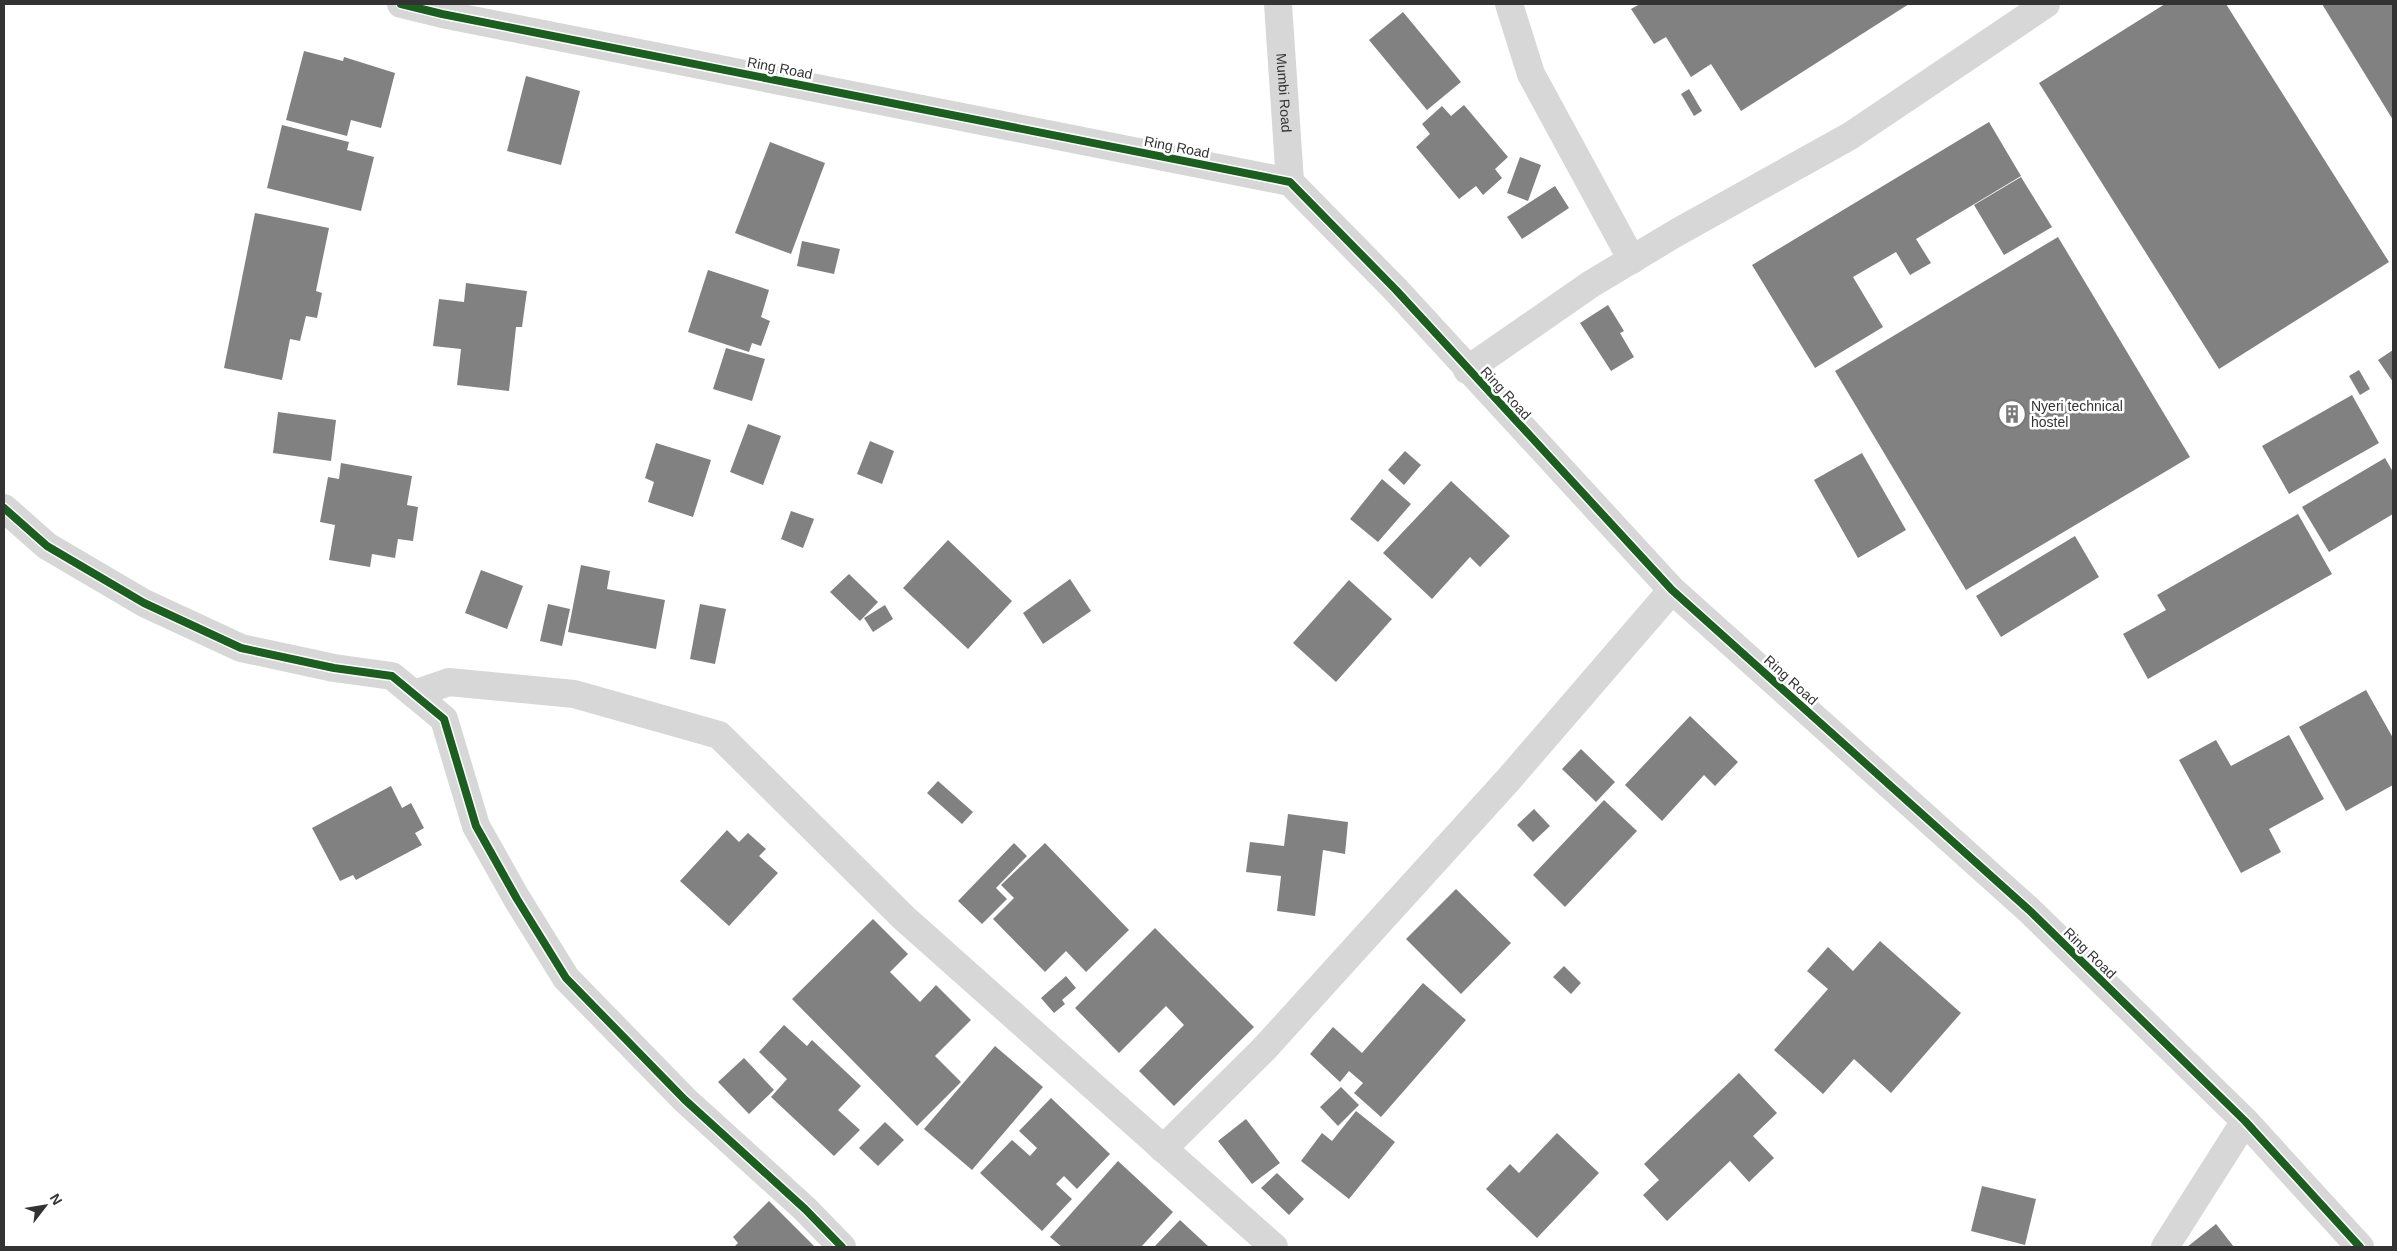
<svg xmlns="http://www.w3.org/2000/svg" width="2397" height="1251" viewBox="0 0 2397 1251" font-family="Arial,sans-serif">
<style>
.building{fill:#818181}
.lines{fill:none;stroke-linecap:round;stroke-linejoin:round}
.minor{stroke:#d7d7d7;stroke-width:28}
.cycleway-casing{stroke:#fff;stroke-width:11}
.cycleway{stroke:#1b5e20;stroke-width:8}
.labels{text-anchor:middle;stroke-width:5;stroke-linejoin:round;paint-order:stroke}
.street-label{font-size:14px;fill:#333;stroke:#fff}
.poi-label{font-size:14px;fill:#333;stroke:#fff;text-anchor:start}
</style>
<rect width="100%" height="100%" fill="#fff"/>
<g class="building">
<polygon points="1640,4 1909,4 1741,111 1711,64 1691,77 1666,37 1654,44 1631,9"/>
<polygon points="2165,4 2226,4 2389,262 2219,369 2039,83"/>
<polygon points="2322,4 2393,4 2393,120"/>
<polygon points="1403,12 1461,82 1427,110 1369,40"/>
<polygon points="304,51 343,61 344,57 395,73 381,128 351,120 347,136 286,120"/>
<polygon points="526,76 580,91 561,165 507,151"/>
<polygon points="1689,89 1702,111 1694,116 1681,94"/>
<polygon points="1464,105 1508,157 1495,169 1502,178 1483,195 1476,186 1459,199 1416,147 1430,134 1422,124 1442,106 1451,116"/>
<polygon points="1989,122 2021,176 1916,239 1931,263 1910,275 1896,252 1853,277 1883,327 1815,368 1752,265"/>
<polygon points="282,125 349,142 347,150 374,157 361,211 267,188"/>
<polygon points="770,142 825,163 791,254 735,233"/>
<polygon points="1520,157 1541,165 1528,201 1507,193"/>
<polygon points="2021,177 2052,227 2004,255 1974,205"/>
<polygon points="1555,186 1569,208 1522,239 1507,217"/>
<polygon points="255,213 329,228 316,291 322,293 317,318 306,316 300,341 290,339 282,380 224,368"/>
<polygon points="2058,237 2190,457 1966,590 1835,371"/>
<polygon points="802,241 840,249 834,274 797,266"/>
<polygon points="708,270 769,290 761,317 770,321 761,346 752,343 749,352 688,332"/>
<polygon points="466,283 527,291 522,327 516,327 509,391 457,385 461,349 433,346 439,299 464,302"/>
<polygon points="1608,305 1624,331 1620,333 1634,357 1611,371 1580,323"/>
<polygon points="726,348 765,359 752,401 713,389"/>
<polygon points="2393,350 2393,382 2378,360"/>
<polygon points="2359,370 2370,389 2360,395 2349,376"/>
<polygon points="2352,395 2379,443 2289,494 2262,446"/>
<polygon points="278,412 336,420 331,461 273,453"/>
<polygon points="748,424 781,436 763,485 730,472"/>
<polygon points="870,441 894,451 882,484 857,474"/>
<polygon points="656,443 711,460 693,517 648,502 654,482 645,478"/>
<polygon points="1405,451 1421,465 1404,485 1388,470"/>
<polygon points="1862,453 1906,530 1858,558 1814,480"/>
<polygon points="2385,458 2393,472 2393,514 2329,552 2302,507"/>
<polygon points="341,463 412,476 407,505 418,507 413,541 398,539 395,558 372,554 370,567 329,560 335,525 320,522 328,477 339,479"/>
<polygon points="1382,479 1411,504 1378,542 1350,519"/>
<polygon points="1451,481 1510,536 1480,567 1470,557 1432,599 1383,553"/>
<polygon points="791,511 814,519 803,548 781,539"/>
<polygon points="2298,514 2332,574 2148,679 2123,634 2166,610 2157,595"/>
<polygon points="2075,536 2099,577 2001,637 1976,596"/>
<polygon points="948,540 1012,601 968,649 903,588"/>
<polygon points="581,565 610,571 607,589 665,600 656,649 568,632"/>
<polygon points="481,570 523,586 507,629 465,613"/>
<polygon points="849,574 878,602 860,621 830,592"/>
<polygon points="1070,579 1091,611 1043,644 1023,613"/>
<polygon points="1349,580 1392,619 1336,682 1293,643"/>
<polygon points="548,604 570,609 562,646 540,641"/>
<polygon points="700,604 726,609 715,664 690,659"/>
<polygon points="885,605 893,619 873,632 864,618"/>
<polygon points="2366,690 2393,738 2393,785 2346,811 2299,727"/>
<polygon points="1690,716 1738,762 1715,786 1704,775 1662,821 1625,785"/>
<polygon points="2289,735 2324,799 2269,829 2281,852 2241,873 2179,760 2216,740 2231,766"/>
<polygon points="1581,749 1615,782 1596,802 1562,769"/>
<polygon points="938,781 973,812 962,824 927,793"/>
<polygon points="391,786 402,808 411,803 424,828 415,833 422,845 356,880 353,875 340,881 312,828"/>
<polygon points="1604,800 1637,831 1565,907 1533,875"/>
<polygon points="1534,809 1550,826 1533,842 1517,825"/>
<polygon points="1288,814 1348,822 1345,854 1323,850 1315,916 1277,911 1281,876 1246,872 1250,842 1284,846"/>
<polygon points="727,830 739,842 748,833 766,849 759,856 778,873 729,926 680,881"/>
<polygon points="1014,843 1027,856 996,888 1007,899 982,924 958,901"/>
<polygon points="1045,843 1129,930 1086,972 1066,951 1045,972 993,919 1014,898 1001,885"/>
<polygon points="1456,889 1511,943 1461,994 1406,939"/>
<polygon points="873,919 908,954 890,972 920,1002 936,985 971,1020 935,1056 961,1082 917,1126 792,999"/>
<polygon points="1155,928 1254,1027 1174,1106 1139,1071 1184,1025 1166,1006 1119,1053 1075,1008"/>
<polygon points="1880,941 1961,1013 1891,1093 1854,1059 1823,1094 1774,1050 1828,989 1807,971 1828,947 1853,971"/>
<polygon points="1564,966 1581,983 1571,994 1553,977"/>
<polygon points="1066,976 1076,988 1062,1000 1065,1004 1054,1013 1041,998"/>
<polygon points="1423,983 1466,1020 1381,1117 1354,1093 1363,1083 1349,1071 1340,1082 1310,1054 1333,1027 1362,1053"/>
<polygon points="784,1025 807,1046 812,1040 861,1086 838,1110 860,1130 834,1156 771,1097 787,1079 759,1052"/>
<polygon points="995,1046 1043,1087 972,1170 924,1129"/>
<polygon points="744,1058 774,1090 749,1114 718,1082"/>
<polygon points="1739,1073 1777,1113 1753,1136 1774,1158 1749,1182 1730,1161 1667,1221 1643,1195 1659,1180 1644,1164"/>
<polygon points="1341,1087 1359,1105 1338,1126 1320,1107"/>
<polygon points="1051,1098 1110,1154 1077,1189 1064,1176 1056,1184 1072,1199 1042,1231 980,1173 1012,1140 1030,1156 1037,1148 1019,1131"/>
<polygon points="1356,1111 1395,1142 1349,1199 1301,1161 1322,1133 1332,1141"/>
<polygon points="1246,1119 1280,1163 1252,1184 1218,1141"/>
<polygon points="885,1122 904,1140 878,1166 859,1148"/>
<polygon points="1557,1133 1599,1173 1537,1238 1486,1189 1510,1164 1519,1173"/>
<polygon points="1118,1161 1173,1212 1141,1247 1062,1247 1050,1237"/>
<polygon points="1277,1173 1304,1199 1289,1215 1261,1188"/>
<polygon points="1982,1186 2036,1199 2025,1245 1971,1231"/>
<polygon points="769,1201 815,1247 734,1247 738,1243 733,1237"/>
<polygon points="1180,1220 1209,1247 1154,1247"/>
<polygon points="2216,1224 2234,1247 2187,1247"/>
</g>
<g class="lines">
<g class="minor">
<polyline points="401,4 442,14 1290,182 1396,290 1672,590 2029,910 2245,1121 2360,1247"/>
<path id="s1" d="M1278 4 1290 182"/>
<polyline points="1509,4 1531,74 1632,260"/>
<polyline points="1467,370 1591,284 1676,233 1850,136 2046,4"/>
<polyline points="4,508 47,546 144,603 241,648 334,668 392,676 444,719 476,826 517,899 566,978 685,1100 805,1209 842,1247"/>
<polyline points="414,694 449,682 574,694 719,735 904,918 1274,1247"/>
<polyline points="1163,1149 1264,1049 1509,779 1672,590"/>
<polyline points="2165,1247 2245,1121"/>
</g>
<defs>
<g id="cycleway">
<polyline points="401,4 442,14 1290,182 1396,290 1672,590 2029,910 2245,1121 2360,1247"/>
<polyline points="4,508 47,546 144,603 241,648 334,668 392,676 444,719 476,826 517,899 566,978 685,1100 805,1209 842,1247"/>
</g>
</defs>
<use href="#cycleway" class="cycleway-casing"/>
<use href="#cycleway" class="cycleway"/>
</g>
<defs>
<symbol id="building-ring" viewBox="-11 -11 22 22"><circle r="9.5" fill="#fff" stroke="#7a7a7a" stroke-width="1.5"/><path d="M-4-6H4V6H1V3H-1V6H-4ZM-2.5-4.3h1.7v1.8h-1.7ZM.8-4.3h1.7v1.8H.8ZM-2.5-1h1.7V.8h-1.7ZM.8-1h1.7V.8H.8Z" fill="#7a7a7a"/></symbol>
</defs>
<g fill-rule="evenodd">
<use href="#building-ring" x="1996" y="398" width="32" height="32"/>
</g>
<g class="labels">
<g class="street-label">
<text transform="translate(780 68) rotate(11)" y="5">Ring Road</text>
<text dy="5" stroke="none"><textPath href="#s1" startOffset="89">Mumbi Road</textPath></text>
<text transform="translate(1177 147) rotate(11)" y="5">Ring Road</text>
<text transform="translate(1506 393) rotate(47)" y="5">Ring Road</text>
<text transform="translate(1791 680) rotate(42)" y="5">Ring Road</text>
<text transform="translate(2090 953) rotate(44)" y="5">Ring Road</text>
</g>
<g class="poi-label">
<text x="2031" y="411">Nyeri technical<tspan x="2031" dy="16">hostel</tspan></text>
</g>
</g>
<rect width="2397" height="1251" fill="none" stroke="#333333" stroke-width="10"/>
<g transform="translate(45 1206) rotate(59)" stroke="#ffffff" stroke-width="4" paint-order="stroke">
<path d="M0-4L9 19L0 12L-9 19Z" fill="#333333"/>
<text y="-8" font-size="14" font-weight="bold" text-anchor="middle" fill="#333333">N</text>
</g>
</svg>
